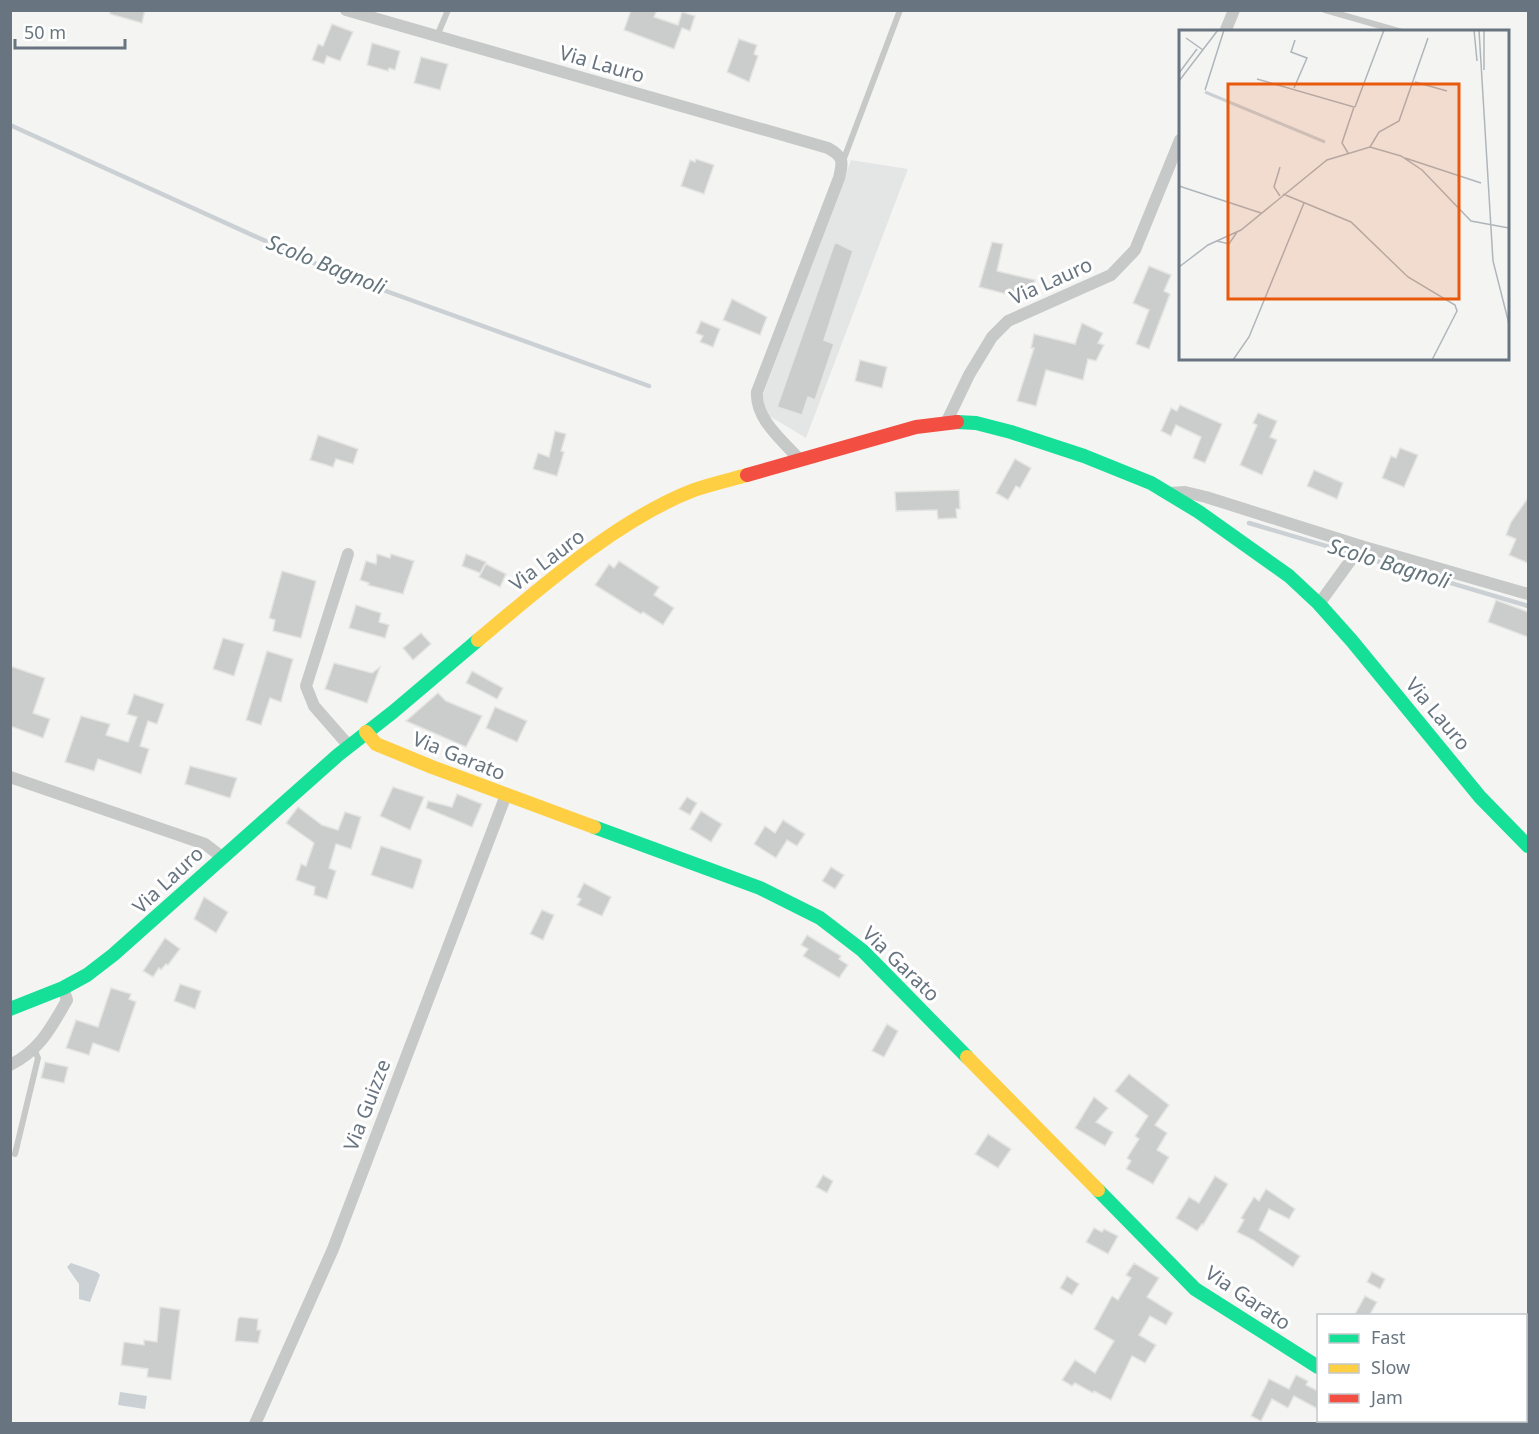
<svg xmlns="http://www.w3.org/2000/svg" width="1539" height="1434" viewBox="0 0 1539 1434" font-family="'Noto Sans',sans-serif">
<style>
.built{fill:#e4e6e6}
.water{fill:#cad0d3}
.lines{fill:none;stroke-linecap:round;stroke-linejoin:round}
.stream{stroke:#cad0d3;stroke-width:4.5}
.building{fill:#cbcccc;stroke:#e4e4e3;stroke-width:1.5}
.lane{stroke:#c7c9c9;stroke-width:6}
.street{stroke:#c7c9c9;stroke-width:12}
.fast{stroke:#16e098;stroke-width:14}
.slow{stroke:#ffcf43;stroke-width:14}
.jam{stroke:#f24e42;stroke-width:14}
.labels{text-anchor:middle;stroke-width:6;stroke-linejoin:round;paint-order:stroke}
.street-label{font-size:20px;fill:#687580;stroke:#fff}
.water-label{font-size:21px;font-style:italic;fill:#64757c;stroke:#fff}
.inset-river{fill:none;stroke:#cad0d3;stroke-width:3}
.inset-road{fill:none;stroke:#afb6bb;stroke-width:1.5}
.view{fill:#e8590c;fill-opacity:0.15;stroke:#e8590c;stroke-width:3}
.inset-edge{fill:none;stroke:#687580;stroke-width:3}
</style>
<rect width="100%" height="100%" fill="#f4f4f3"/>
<polygon class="built" points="851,160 908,169 806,438 766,414 762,397"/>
<g class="water">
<polygon points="71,1263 97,1272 100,1275 90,1302 79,1299 79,1284 67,1267"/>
<polygon points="120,1392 147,1396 145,1409 118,1405"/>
</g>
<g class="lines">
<g class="stream">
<polyline points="10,125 336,273 649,386"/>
<polyline points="1249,523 1528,606"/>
</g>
</g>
<g class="building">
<polygon points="110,10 145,10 142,23 110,14"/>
<polygon points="631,10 657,10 654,17 678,25 682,12 695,16 690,31 682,28 674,49 624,30"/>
<polygon points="332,24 353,32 340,61 327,56 324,64 312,60 318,44 323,46"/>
<polygon points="739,39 757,45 754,54 758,56 749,82 727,72"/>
<polygon points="372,43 400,51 395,70 389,68 388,71 367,65"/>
<polygon points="421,57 448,64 440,90 414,83"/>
<polygon points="696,159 714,165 704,194 681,186 690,160 695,162"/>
<polygon points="835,242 853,251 824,340 834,344 815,400 808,397 802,415 777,407"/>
<polygon points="992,242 1003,244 997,271 1035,280 1030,300 979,287"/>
<polygon points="1149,266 1171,275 1164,291 1170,294 1149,349 1136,344 1149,310 1133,303"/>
<polygon points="732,299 767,317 760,335 723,320"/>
<polygon points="701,321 720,329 713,347 700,342 703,336 696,333"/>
<polygon points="1082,323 1103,333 1098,343 1104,345 1096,361 1088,359 1083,380 1046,370 1036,406 1017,401 1034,348 1031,348 1034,334 1075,344"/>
<polygon points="860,360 887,367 882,388 855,381"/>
<polygon points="1180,405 1222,424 1205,463 1193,458 1201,437 1176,425 1171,436 1161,431 1171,408 1177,411"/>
<polygon points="1258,413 1277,421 1270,437 1277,440 1262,475 1240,465 1257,425 1253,423"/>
<polygon points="555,431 566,434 561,451 564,452 557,476 533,469 538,453 549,457"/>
<polygon points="318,435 358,449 353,464 336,459 333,467 310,460"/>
<polygon points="1400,448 1418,455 1404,487 1382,478 1391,456 1396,458"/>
<polygon points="1015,459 1031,468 1020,488 1016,486 1008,500 996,493"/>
<polygon points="1314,470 1343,483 1337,499 1307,486"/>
<polygon points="959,490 960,509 956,509 957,518 938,519 937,510 896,511 895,492"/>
<polygon points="1528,498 1528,563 1509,555 1516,539 1506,535 1511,522"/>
<polygon points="377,554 390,558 391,554 414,561 403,594 368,585 369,583 360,580 366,561 376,564"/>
<polygon points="466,554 486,562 480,573 462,566"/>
<polygon points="619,561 659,587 654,595 674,608 663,625 643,612 641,614 595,585 609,564 614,568"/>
<polygon points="486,564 506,574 500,587 479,577"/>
<polygon points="282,571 316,581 301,638 273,631 275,620 269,618"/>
<polygon points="1496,600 1528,612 1528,637 1488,622"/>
<polygon points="356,605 381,613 379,622 389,625 385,638 349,628"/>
<polygon points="421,633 431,644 413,660 403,648"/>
<polygon points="223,638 244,644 234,676 213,669"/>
<polygon points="267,651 293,659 281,702 270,698 261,725 246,720"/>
<polygon points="334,663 372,673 380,667 367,703 325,689"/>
<polygon points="10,666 45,678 33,713 50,719 43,738 10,726"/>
<polygon points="472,671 503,688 497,699 466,683"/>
<polygon points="438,693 446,701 482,716 466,747 406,721"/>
<polygon points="134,694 164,704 157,724 148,721 140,746 149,749 141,774 98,759 94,771 65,762 81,716 110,724 106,735 128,742 137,717 127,714"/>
<polygon points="495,707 527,721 517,742 486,728"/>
<polygon points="190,766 237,778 230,798 185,784"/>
<polygon points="393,787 424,797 410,830 380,816"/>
<polygon points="457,794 482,804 472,827 426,808 428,801 452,807"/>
<polygon points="687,797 697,803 690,815 679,809"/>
<polygon points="298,807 322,825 338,830 345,812 361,817 351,849 336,844 329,868 336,871 327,899 314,895 315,887 296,880 301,864 306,866 314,843 286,823"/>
<polygon points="701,811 722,824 711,842 690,829"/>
<polygon points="783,820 805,834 797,846 787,840 776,858 754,844 765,826 775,833"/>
<polygon points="381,846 421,859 422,861 413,889 371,875"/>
<polygon points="831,867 844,875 835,889 822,881"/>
<polygon points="584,883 611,897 602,916 577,905 581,899 577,897"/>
<polygon points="204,897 228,912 216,933 194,919"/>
<polygon points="542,910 554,915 543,940 530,934"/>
<polygon points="807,935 841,956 839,959 848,965 839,978 803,956 808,949 801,945"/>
<polygon points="165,938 180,949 168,965 166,964 161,970 159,968 153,977 143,971"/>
<polygon points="180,984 201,991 195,1009 174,1001"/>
<polygon points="111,988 131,994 129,999 136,1002 119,1052 93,1043 89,1055 66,1048 76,1020 98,1027"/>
<polygon points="887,1024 898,1031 884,1057 872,1051"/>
<polygon points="45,1062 68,1067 64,1083 41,1078"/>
<polygon points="1129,1074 1169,1105 1155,1125 1167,1133 1157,1150 1169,1157 1153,1184 1126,1169 1131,1161 1127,1158 1139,1139 1135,1136 1148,1116 1115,1091"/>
<polygon points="1094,1097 1108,1108 1096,1122 1113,1132 1105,1146 1075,1128"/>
<polygon points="988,1134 1011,1149 998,1168 975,1154"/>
<polygon points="823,1175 833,1181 827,1193 816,1187"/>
<polygon points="1215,1176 1228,1184 1203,1225 1202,1224 1197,1231 1176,1218 1189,1197 1199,1203"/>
<polygon points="1266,1189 1295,1209 1289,1219 1269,1209 1259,1230 1300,1256 1293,1267 1253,1240 1237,1232 1244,1220 1241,1218 1254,1197 1259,1201"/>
<polygon points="1094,1228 1102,1232 1104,1229 1118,1236 1108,1254 1086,1242"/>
<polygon points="1134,1263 1159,1278 1147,1297 1173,1313 1166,1325 1150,1316 1139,1335 1156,1345 1145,1363 1132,1356 1111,1400 1094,1391 1093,1393 1075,1383 1072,1386 1062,1380 1075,1360 1095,1373 1114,1341 1094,1329 1112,1296 1118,1300 1131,1278 1126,1275"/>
<polygon points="1372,1272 1385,1279 1380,1289 1367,1282"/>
<polygon points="1067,1276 1079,1284 1072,1295 1060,1288"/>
<polygon points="1365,1296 1377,1302 1369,1316 1354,1316"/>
<polygon points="160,1307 180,1310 171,1380 147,1377 148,1369 121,1365 124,1342 144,1345 144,1340 157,1342"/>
<polygon points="240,1317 258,1319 257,1330 261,1330 258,1343 235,1341 238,1319"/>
<polygon points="1296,1375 1308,1381 1306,1385 1318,1391 1318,1409 1294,1396 1288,1408 1272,1399 1261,1421 1251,1416 1269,1379 1289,1389"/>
</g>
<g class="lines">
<g class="lane">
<polyline points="1325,10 1402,32"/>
<polyline points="437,36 448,10"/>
<polyline points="843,161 900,10"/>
<polyline points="15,1154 38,1058 34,1049"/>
</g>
<g class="street">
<path d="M346 10 828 148C844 157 843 161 839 178L757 392C755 419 783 441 800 460"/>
<polyline points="1225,32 1234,10"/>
<polyline points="946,423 969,375 992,337 1008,321 1111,275 1135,250 1180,140"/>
<polyline points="1169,493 1185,492 1206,497 1361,546 1528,594"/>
<polyline points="348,554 306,686 314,706 349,746"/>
<polyline points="1319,604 1361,546"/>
<polyline points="10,777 205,844 222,857"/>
<path d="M10 1065C40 1050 51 1028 67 1000L63 988"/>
<polyline points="1412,1420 1419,1424"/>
<polyline points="255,1424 333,1249 506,795"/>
</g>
<g class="fast">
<polyline points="957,422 976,423 1011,432 1084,456 1151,483 1199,512 1289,576 1319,604 1352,641 1480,797 1528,846"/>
<polyline points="594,827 760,888 820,918 863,951 967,1057"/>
<polyline points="10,1009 63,988 87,975 113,955 338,755 393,712 478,640"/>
<polyline points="1098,1190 1195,1289 1318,1367"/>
</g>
<g class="slow">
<path d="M478 640C540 588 618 519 694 490 711 484 729 480 747 475"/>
<polyline points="366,732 376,744 432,767 594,827"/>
<polyline points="967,1057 1098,1190"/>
</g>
<polyline class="jam" points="747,475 916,427 957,422"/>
</g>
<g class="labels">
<g class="street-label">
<text transform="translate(602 64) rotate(16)" y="7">Via Lauro</text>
<text transform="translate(1051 281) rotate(-24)" y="7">Via Lauro</text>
<text transform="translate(547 560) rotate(-37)" y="7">Via Lauro</text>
<text transform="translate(1438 714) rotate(50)" y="7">Via Lauro</text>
<text transform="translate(459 756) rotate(22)" y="7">Via Garato</text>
<text transform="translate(168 880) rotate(-43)" y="7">Via Lauro</text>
<text transform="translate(901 964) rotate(44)" y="7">Via Garato</text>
<text transform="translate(367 1105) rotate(-69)" y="7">Via Guizze</text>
<text transform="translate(1248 1298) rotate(34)" y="7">Via Garato</text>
</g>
<g class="water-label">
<text transform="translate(326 265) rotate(22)" y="7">Scolo Bagnoli</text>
<text transform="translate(1389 564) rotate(17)" y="7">Scolo Bagnoli</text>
</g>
</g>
<g transform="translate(1179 30)">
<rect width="330" height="330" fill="#f4f4f3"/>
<path class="inset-river" d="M26 62 146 112"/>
<path class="inset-road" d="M295 0 298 31M300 0 314 231 330 294M7 8 24 20M305 40V0M0 43 18 19M78 49 175 77 163 113 169 123M0 51 39 0M236 52 268 61M115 58 128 28 112 22 116 10M26 60 45 0M176 77 205 0M191 117 200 102 220 91 249 8M226 128 302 153M101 137 95 157 101 166M0 156 82 183M104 164 172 192 229 247 276 275 278 281 253 330M38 211 50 214 58 202M0 237 29 215 62 200 148 130 191 117 222 126 243 140 292 191 330 198M54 330 70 307 125 173"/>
<path class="view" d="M49 54H280V269H49Z"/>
<rect width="330" height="330" class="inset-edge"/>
</g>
<rect width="1539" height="1434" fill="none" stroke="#687580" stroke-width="24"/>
<rect x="1317" y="1314" width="210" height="108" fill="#ffffff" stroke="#c3c8cc" stroke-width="1.5"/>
<rect x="1329" y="1334" width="30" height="9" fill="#16e098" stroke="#c3c8cc" stroke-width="1.5"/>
<text x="1371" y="1344" font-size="18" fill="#687580">Fast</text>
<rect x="1329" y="1364" width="30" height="9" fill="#ffcf43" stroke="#c3c8cc" stroke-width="1.5"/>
<text x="1371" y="1374" font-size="18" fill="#687580">Slow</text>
<rect x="1329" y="1394" width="30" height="9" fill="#f24e42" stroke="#c3c8cc" stroke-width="1.5"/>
<text x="1371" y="1404" font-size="18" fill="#687580">Jam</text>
<path d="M15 39v9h110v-9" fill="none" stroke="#687580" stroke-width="3"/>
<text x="24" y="39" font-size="18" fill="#687580" stroke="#ffffff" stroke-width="4.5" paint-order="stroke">50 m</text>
</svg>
